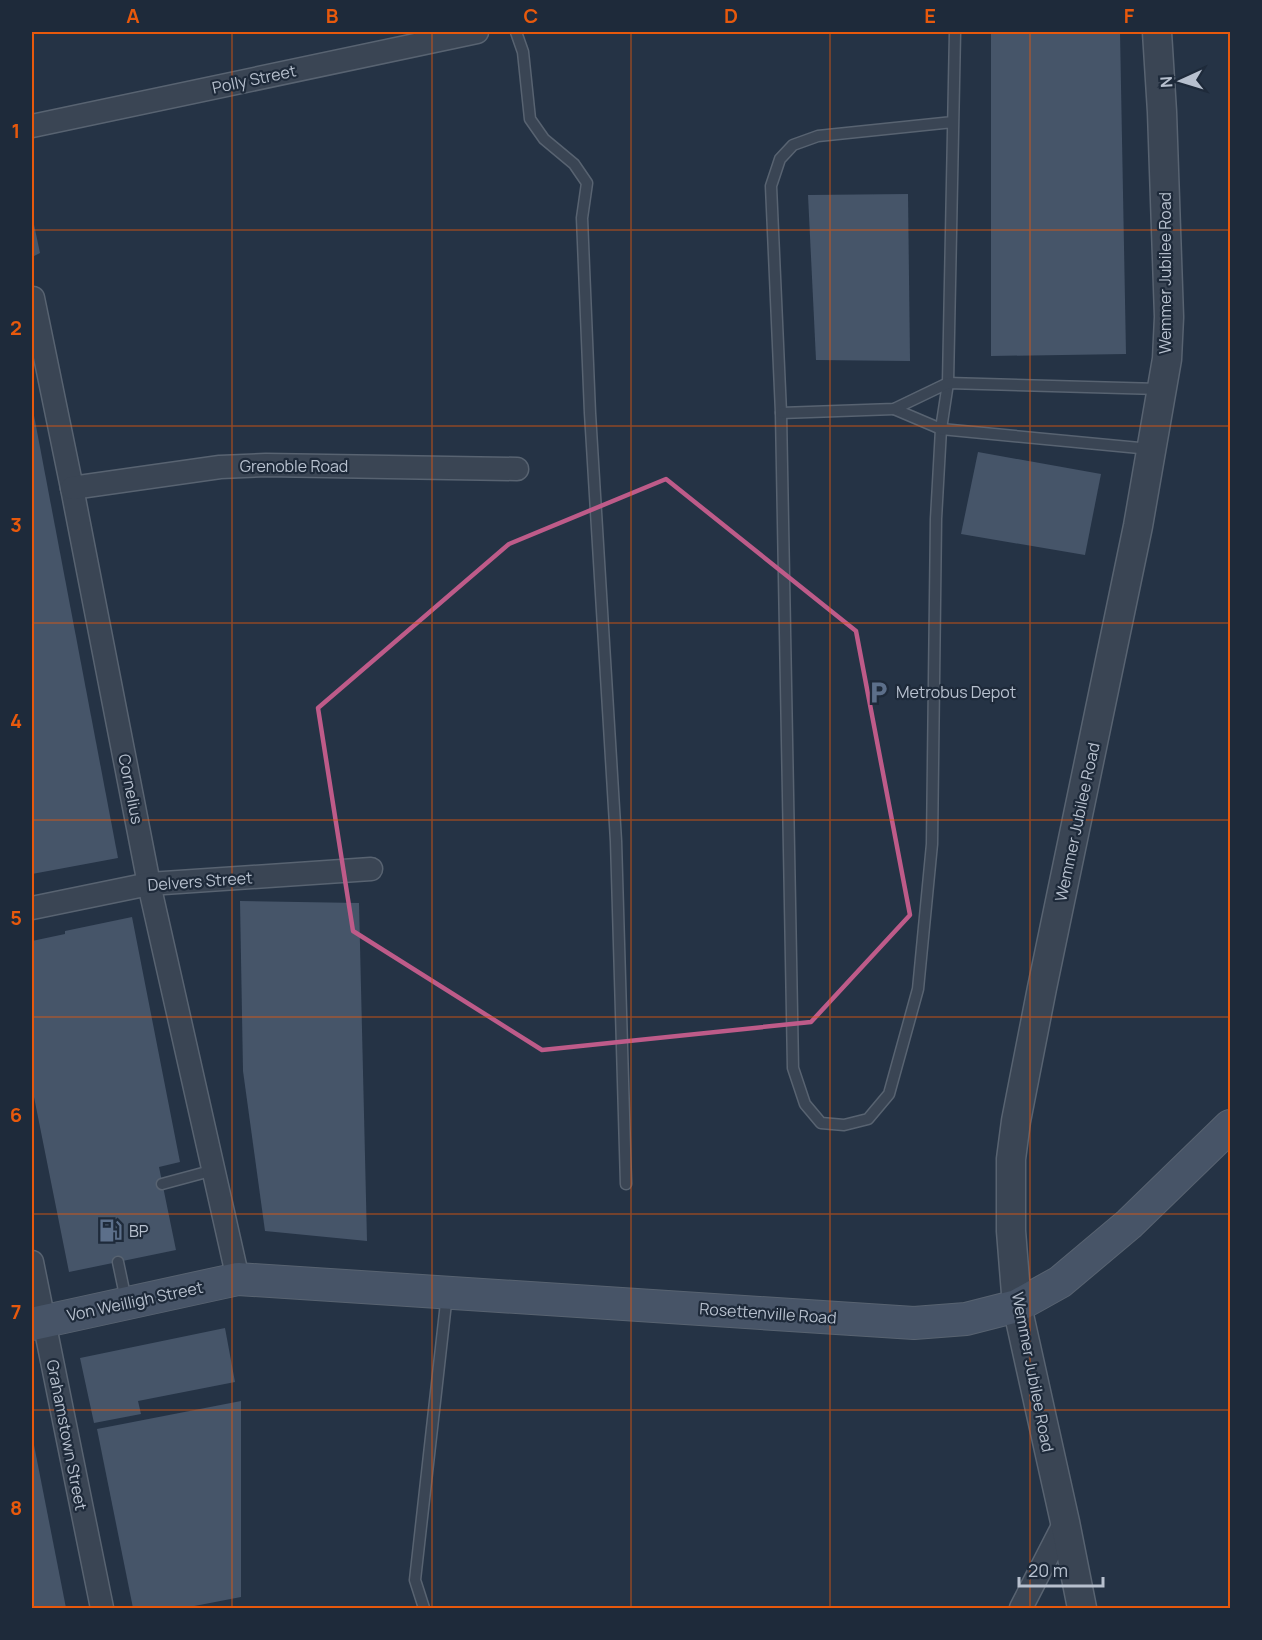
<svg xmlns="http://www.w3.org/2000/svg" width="1262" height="1640" viewBox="0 0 1262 1640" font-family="Manrope,sans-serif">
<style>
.building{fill:#465569}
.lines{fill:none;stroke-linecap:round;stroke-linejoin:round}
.service-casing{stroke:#586371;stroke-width:13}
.minor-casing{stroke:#586371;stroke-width:25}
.tertiary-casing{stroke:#586371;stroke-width:31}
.secondary-casing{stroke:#586371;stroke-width:34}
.service{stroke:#3a4554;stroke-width:10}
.minor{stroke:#3a4554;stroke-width:22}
.tertiary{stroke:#3a4554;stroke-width:28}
.secondary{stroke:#475467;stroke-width:32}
.marked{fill:none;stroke:#be5b89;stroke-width:4.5;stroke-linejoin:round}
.grid{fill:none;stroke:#e8590c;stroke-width:1.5;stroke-opacity:0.55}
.labels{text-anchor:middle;stroke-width:4.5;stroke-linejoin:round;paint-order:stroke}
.street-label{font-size:16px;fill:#b7c0ce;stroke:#1e2a3a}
.poi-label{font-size:16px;fill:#b7c0ce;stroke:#1e2a3a;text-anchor:start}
.neatline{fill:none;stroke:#e8590c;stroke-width:2}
.grid-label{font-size:20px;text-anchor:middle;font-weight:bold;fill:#e8590c}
</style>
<rect width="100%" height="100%" fill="#253345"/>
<g class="building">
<polygon points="991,32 1120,32 1126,354 991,356"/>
<polygon points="908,194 910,361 816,360 808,195"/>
<polygon points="32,215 40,253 32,257"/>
<polygon points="32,405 118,858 32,874"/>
<polygon points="978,452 1101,474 1085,555 961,534"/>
<polygon points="240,901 359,903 367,1241 265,1231 243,1071"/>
<polygon points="132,917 180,1162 159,1167 176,1250 69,1272 32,1087 32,941 65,934 65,931"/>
<polygon points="225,1328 235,1382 138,1401 141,1414 94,1423 80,1358"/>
<polygon points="241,1401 241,1597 184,1608 133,1608 97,1429"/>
<polygon points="32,1440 33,1440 66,1608 32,1608"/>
</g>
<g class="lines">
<defs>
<g id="service">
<polyline points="516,32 523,52 530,119 544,139 574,164 587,183 582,218 590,413 616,841 626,1184"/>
<polyline points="953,122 818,136 793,145 780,159 771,186 781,413 793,1068 805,1104 821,1123 844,1125 868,1119 889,1094 918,989 932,844 936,519 941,429 948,383 955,32"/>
<polyline points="894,409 941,429 1150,449"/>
<polyline points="781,413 894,409 948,383 1159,389"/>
<polyline points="162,1184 214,1170"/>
<polyline points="118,1262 126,1300"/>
<polyline points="424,1608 415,1580 447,1294"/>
</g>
<g id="minor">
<polyline points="32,126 477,32"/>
<polyline points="33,298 72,488 149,884 238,1279"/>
<polyline points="72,488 220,467 266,465 517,469"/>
<polyline points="32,908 149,884 371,869"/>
<polyline points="32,1262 102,1608"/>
<polyline points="1021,1608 1065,1522"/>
</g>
<polyline id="tertiary" points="1082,1608 1065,1522 1017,1306 1011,1231 1011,1159 1016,1121 1042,988 1138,526 1167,359 1169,317 1162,112 1157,32"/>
<polyline id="secondary" points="32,1324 238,1279 914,1323 966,1319 1017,1306 1060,1282 1129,1224 1230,1126"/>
</defs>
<use href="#service" class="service-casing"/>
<use href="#minor" class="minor-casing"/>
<use href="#tertiary" class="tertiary-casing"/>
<use href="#secondary" class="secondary-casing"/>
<use href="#service" class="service"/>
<use href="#minor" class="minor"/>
<use href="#tertiary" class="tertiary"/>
<use href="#secondary" class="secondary"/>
</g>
<path class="marked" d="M666 479 856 631 910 915 811 1022 542 1050 353 931 318 708 509 544Z"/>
<path class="grid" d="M232 32V1608M432 32V1608M631 32V1608M830 32V1608M1030 32V1608M32 230H1230M32 426H1230M32 623H1230M32 820H1230M32 1017H1230M32 1214H1230M32 1410H1230"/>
<defs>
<symbol id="parking-bare" viewBox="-9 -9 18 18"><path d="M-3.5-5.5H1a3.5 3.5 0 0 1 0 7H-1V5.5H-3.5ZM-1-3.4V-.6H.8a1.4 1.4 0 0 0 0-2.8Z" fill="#5c6f8a" stroke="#1e2a3a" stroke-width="2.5" paint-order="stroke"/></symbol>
<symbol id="fuel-bare" viewBox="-9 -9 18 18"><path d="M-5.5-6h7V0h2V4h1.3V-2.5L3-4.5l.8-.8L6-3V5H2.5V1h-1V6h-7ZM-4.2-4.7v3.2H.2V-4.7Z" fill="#5c6f8a" stroke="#1e2a3a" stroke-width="2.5" paint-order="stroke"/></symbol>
</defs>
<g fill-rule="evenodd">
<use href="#parking-bare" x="862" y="676" width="33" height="33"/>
<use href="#fuel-bare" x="94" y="1214" width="33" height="33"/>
</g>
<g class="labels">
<g class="street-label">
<text transform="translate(254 79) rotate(-12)" y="6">Polly Street</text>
<text transform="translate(1165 273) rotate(-90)" y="6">Wemmer Jubilee Road</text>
<text x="294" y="472">Grenoble Road</text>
<text transform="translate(131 789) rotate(79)" y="6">Cornelius</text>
<text transform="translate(1077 822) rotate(-78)" y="6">Wemmer Jubilee Road</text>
<text transform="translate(200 881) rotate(-4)" y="6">Delvers Street</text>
<text transform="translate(135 1301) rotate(-12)" y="6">Von Weilligh Street</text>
<text transform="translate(768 1313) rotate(4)" y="6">Rosettenville Road</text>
<text transform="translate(1033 1372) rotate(79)" y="6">Wemmer Jubilee Road</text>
<text transform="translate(67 1435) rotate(79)" y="6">Grahamstown Street</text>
</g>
<g class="poi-label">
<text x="896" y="698">Metrobus Depot</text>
<text x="129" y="1237">BP</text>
</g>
</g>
<rect width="1262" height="1640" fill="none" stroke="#1e2a3a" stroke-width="66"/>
<g transform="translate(1181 81) rotate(266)" stroke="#1e2a3a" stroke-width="4.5" paint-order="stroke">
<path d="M0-4.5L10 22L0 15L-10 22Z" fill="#b7c0ce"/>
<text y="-9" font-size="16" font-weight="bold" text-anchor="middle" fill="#b7c0ce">N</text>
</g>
<path d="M1019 1577v9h84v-9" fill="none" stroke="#b7c0ce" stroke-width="3"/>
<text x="1028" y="1577" font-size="18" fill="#b7c0ce" stroke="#1e2a3a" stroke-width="4.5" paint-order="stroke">20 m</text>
<rect x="33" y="33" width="1196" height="1574" class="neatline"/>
<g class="grid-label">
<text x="133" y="23">A</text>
<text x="332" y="23">B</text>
<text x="531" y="23">C</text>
<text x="731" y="23">D</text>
<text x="930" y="23">E</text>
<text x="1129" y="23">F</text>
<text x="16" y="138">1</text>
<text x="16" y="335">2</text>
<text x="16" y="532">3</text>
<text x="16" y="728">4</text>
<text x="16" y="925">5</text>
<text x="16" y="1122">6</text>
<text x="16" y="1319">7</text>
<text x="16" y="1515">8</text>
</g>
</svg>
